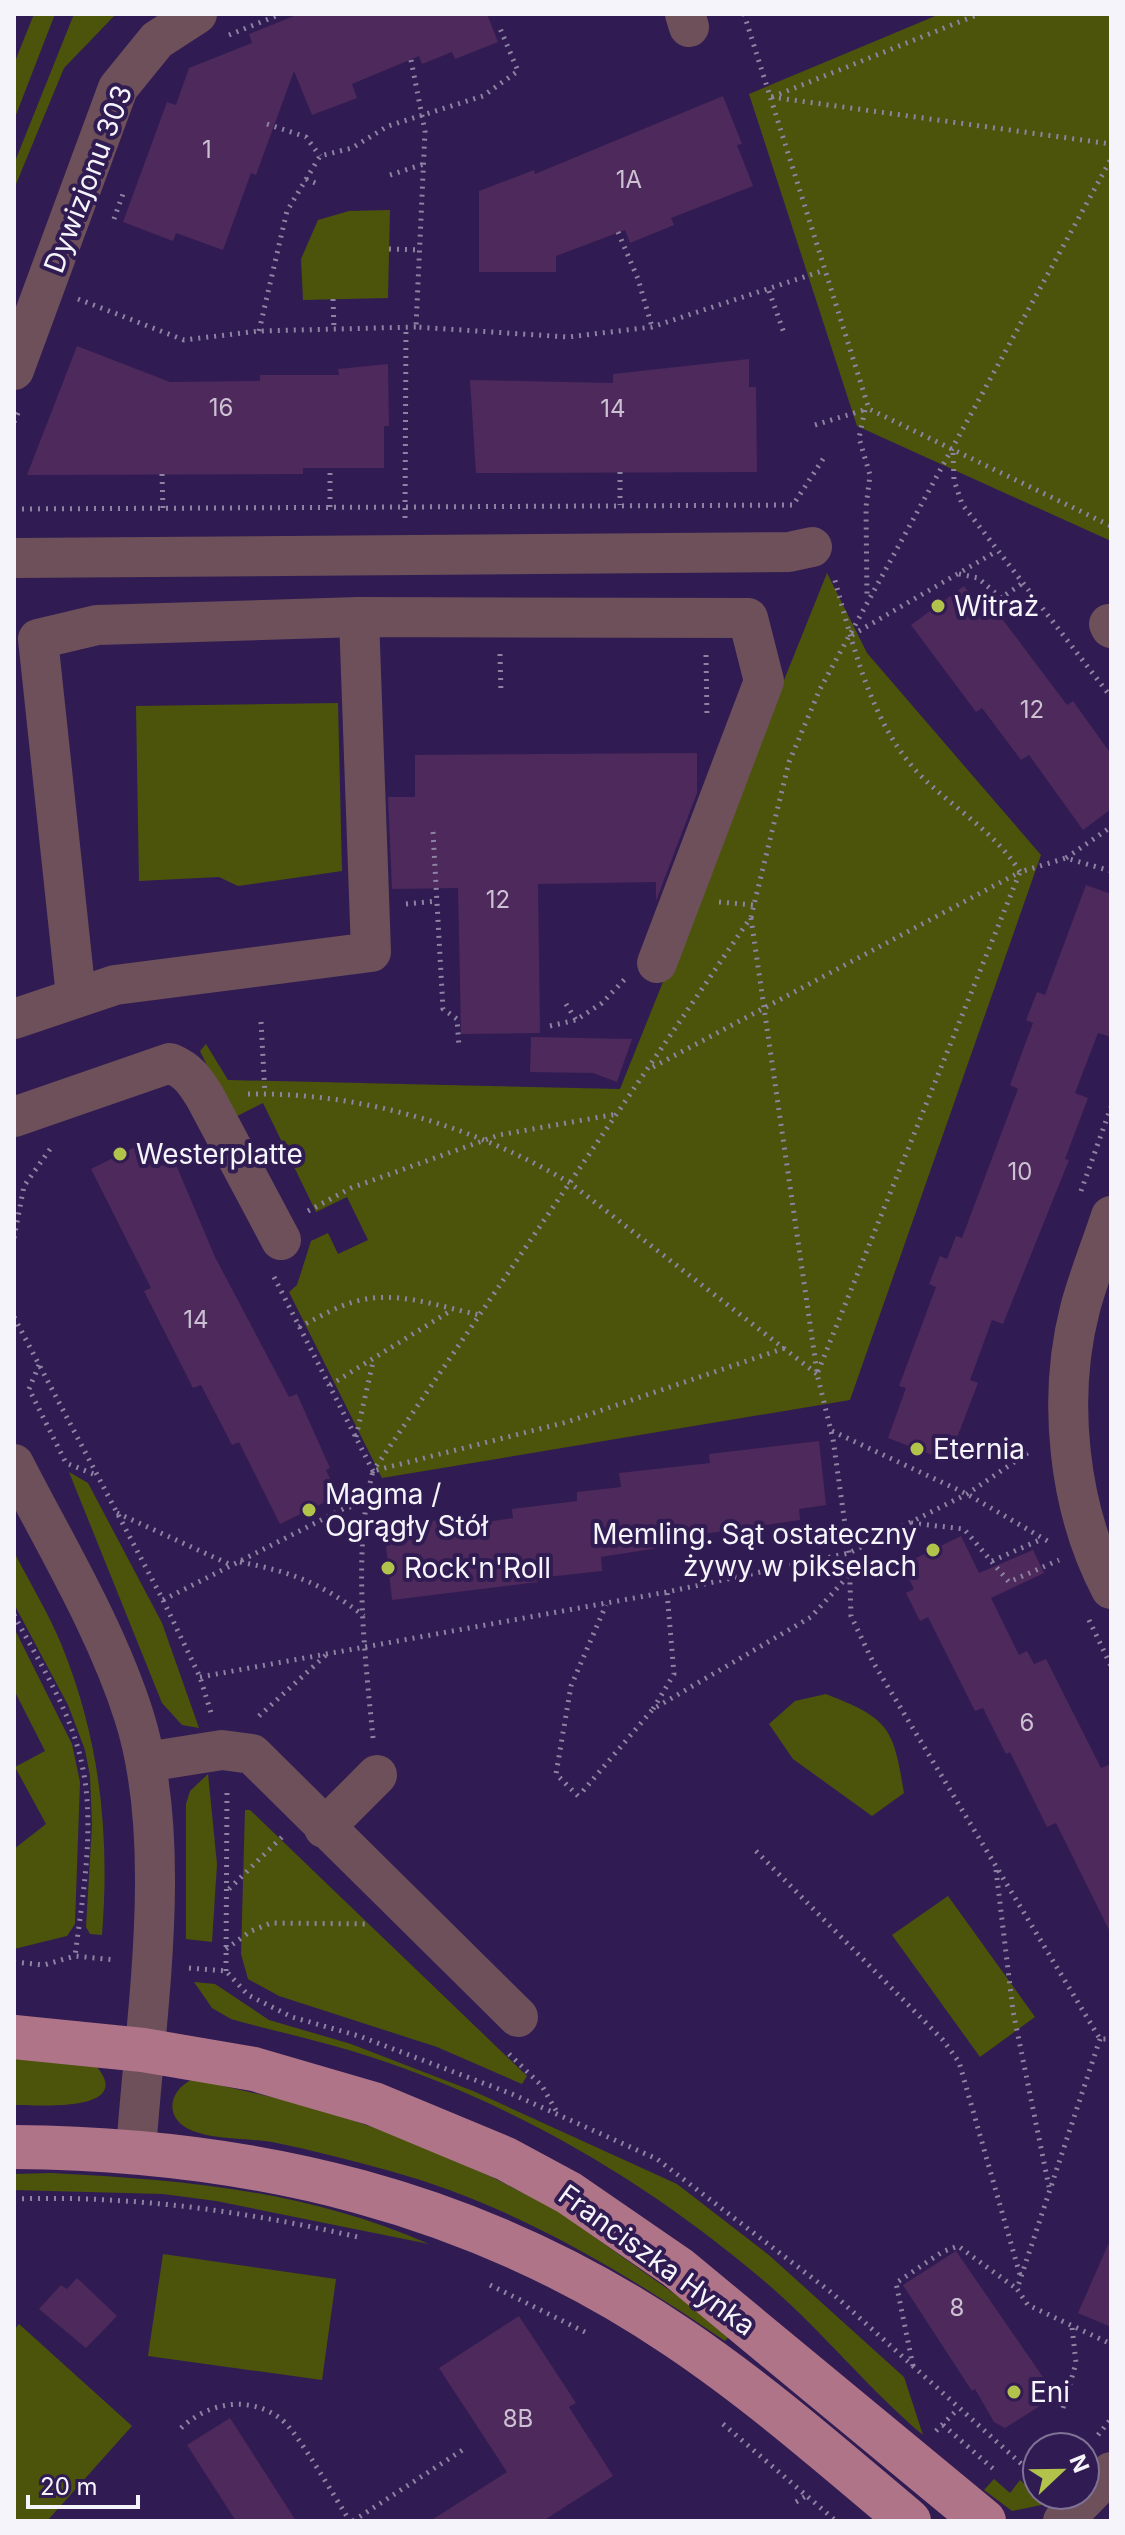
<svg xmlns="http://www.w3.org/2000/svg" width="1125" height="2535" viewBox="0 0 1125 2535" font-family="Inter,sans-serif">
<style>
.green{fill:#4b540a}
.building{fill:#4e295b}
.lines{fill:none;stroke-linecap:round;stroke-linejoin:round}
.path{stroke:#8e83a2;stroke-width:5;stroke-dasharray:2 6;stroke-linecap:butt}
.minor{stroke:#6d505a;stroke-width:40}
.major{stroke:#b07489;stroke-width:44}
.poi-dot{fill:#b2c34c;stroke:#301c52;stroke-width:3}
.labels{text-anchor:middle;stroke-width:8;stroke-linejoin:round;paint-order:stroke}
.number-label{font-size:24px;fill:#cbc1d3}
.street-label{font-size:28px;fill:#f5f4fb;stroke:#301c52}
.poi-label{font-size:28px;fill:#f5f4fb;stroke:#301c52;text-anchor:start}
</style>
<rect width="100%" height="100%" fill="#301c52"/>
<g class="green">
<polygon points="34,14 55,14 14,120 14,64"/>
<polygon points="74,14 116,14 64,68 14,189 14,164"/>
<polygon points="940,14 1111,14 1111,541 857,426 749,94"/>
<polygon points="390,210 388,298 303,300 301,259 318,220 349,211"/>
<polygon points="827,573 867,653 1041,855 850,1400 382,1478 289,1292 297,1285 311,1241 328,1233 338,1254 368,1240 347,1197 316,1212 263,1103 237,1116 231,1114 200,1051 206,1044 228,1080 620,1089"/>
<polygon points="338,703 342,871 238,886 219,877 139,881 136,706"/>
<polygon points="69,1472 88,1483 162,1623 199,1728 182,1725 162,1703"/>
<path d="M14 1552C30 1583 49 1614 62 1646 100 1740 110 1834 102 1935L90 1934 86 1927 92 1825 90 1776 85 1750 68 1705 14 1604Z"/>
<polygon points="14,1628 72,1744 80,1782 75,1924 67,1936 14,1949 14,1849 46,1824 15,1767 45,1751 14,1690"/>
<path d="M826 1694C890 1719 893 1728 904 1793L872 1816 793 1759 769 1724 795 1701Z"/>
<polygon points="208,1774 217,1864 212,1942 186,1939 186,1804 190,1791"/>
<polygon points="245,1810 250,1810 527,2076 522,2084 437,2047 279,1996 248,1979 241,1954"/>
<polygon points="948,1896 1035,2017 980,2057 892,1935"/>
<path d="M194 1982 215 1984 269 2020 351 2044 473 2091 677 2184 770 2256 904 2377 923 2435C867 2388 820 2328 763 2280 648 2182 515 2104 371 2057 325 2042 278 2032 231 2019L212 2008Z"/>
<path d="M14 2055 97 2067C135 2113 36 2105 14 2105Z"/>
<path d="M193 2079 310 2106 387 2132 490 2176 555 2209 731 2334 725 2341C623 2271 511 2204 390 2171 351 2160 311 2150 272 2142 247 2138 216 2140 193 2131 164 2120 167 2091 193 2079Z"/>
<path d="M51 2173C186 2180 304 2190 429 2244L216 2201 163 2194 14 2190V2174Z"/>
<polygon points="163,2254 336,2279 322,2380 148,2356"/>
<polygon points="19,2324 132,2426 47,2521 14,2521 14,2330"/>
<polygon points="994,2479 1010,2493 1020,2480 1046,2504 1012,2511 984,2490"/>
</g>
<g class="building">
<polygon points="299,14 487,14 498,42 455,59 452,52 422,64 419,56 352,84 357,98 312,115 294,71 256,175 251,173 223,250 176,233 173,241 123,222 167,102 176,105 189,68 252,43 249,34"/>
<polygon points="723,96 742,144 737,145 753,186 671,218 674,225 630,243 625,230 556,256 556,272 479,272 479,191 534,170 535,174"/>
<polygon points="77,346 170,382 260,381 260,375 339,375 338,369 388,364 389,426 384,426 384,468 303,468 303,474 27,475"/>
<polygon points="749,359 749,387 756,387 757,472 476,473 470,380 613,383 613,374"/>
<polygon points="964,586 982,611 991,604 1067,705 1073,701 1111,754 1111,809 1083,830 1029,755 1021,760 982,708 976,712 911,625"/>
<polygon points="697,753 697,793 656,901 656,882 538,884 540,1033 461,1034 458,888 392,889 388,797 415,797 415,755"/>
<polygon points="1086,885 1111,894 1111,1037 1098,1033 1075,1093 1088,1098 1065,1159 1069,1160 1003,1324 992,1320 970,1380 978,1383 948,1461 888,1438 906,1388 899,1386 936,1287 929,1284 940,1256 947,1259 956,1236 962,1238 1018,1089 1010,1085 1033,1023 1026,1020 1037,992 1045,995"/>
<polygon points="531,1037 632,1039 617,1082 593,1073 530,1072"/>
<polygon points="149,1140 162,1166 174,1160 215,1257 289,1397 297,1394 330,1468 326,1470 338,1496 280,1524 239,1442 232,1445 201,1385 193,1388 144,1291 151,1288 91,1169"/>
<polygon points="819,1441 826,1505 799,1509 800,1520 669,1539 670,1546 601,1557 602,1571 538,1578 538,1582 392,1600 385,1536 408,1533 408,1524 438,1520 439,1529 513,1518 512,1509 577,1501 577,1492 621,1487 619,1473 710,1463 709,1454"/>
<polygon points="961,1536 979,1573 1033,1550 1044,1573 991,1598 1019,1655 1027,1651 1034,1664 1046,1659 1101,1768 1111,1764 1111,1934 1056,1823 1047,1827 1010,1752 1006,1754 983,1708 975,1711 928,1617 920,1621 906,1593 914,1589 902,1565"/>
<polygon points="1111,2238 1111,2327 1078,2313"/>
<polygon points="956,2251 1056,2396 1005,2428 994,2422 975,2389 972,2391 903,2285"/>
<polygon points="77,2278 117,2316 86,2348 39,2309 61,2285 67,2289"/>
<polygon points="519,2316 576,2403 569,2407 613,2476 543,2521 430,2521 507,2472 439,2368"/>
<polygon points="230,2418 296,2521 236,2521 187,2445"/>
</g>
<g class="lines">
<g class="path">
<polyline points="744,14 869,409 1111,526"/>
<polyline points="229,35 281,14"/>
<polyline points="411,60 425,131 416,327 568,337 652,327 825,270"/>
<polyline points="771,97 1111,144"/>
<polyline points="772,97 979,14"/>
<polyline points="267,124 306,137 320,156"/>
<polyline points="390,175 424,164"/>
<polyline points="306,179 320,185"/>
<polyline points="114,219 124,191"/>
<polyline points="618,232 638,279 652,327"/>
<polyline points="389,249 420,250"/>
<polyline points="769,291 784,333"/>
<polyline points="78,299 184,340 259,331 416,327"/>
<polyline points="333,299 334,329"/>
<polyline points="259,331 287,211 320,156 352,148 388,126 483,96 518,71 499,26"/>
<polyline points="865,410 859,438 870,475 866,507 867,597"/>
<polyline points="14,422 20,408"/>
<polyline points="815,425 864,410"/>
<polyline points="953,453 954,480 962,504 1111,697"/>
<polyline points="620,472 620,505"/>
<polyline points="162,474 163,509"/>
<polyline points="330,507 330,468"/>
<polyline points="14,509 793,505 825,456"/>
<polyline points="405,518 406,327"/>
<polyline points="959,574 978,578 1001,598 1023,583"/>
<polyline points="852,635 997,551"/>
<polyline points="500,654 501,694"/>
<polyline points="706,655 707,717"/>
<polyline points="433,832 443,1009 457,1019 459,1047"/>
<polyline points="1066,858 1111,827"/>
<polyline points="1111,871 1066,858 1020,872 817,1374 833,1439 849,1553 851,1616 873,1662 1100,2039 1111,2039"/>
<polyline points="719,902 754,905"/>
<polyline points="406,904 437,901"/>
<polyline points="751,918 817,1372"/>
<polyline points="566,1004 576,1020 602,1003 625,979"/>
<polyline points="261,1022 265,1094"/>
<polyline points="550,1026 576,1020"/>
<path d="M653 1067 1020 872C997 834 955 809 923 778 871 727 853 644 834 577"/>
<path d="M248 1094C360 1092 474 1126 570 1183L817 1374"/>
<polyline points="1081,1191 1111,1107"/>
<polyline points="308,1211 351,1188 499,1135 617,1114"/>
<polyline points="14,1238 24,1186 53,1145"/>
<polyline points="274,1277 373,1471 751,917 789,762 820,689 1111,159"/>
<polyline points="14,1317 163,1600 200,1677 212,1716"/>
<path d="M299 1327C318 1318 337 1306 357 1301 398 1290 440 1307 480 1315"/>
<polyline points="39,1365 29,1389 66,1463 96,1475"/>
<polyline points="330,1385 452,1310"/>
<polyline points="832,1431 967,1494 1051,1543"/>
<polyline points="356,1437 373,1362"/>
<polyline points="117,1513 231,1565"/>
<polyline points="911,1523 964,1529 1009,1582 1059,1560"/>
<polyline points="992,1561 1042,1539"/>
<path d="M240 1562C292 1572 321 1583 364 1616"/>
<polyline points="163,1600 345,1508 365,1504"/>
<path d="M14 1615C39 1662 69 1708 81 1760 96 1822 83 1894 75 1956"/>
<polyline points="1089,1620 1111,1666"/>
<polyline points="200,1677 667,1592 849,1553 967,1494 1032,1450"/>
<polyline points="653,1709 674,1674 667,1592"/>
<polyline points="259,1716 326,1655"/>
<path d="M373 1738C365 1656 352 1550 373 1471L567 1422 785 1348"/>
<polyline points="583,1791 653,1709 811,1617 850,1574"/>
<polyline points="578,1796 556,1774 571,1686 606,1605"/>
<polyline points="756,1851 943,2040 959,2062 1020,2275"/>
<polyline points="996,1870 1013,2011 1049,2187"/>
<polyline points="229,1889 282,1837"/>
<polyline points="226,1949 251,1931 271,1923 370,1924"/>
<polyline points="14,1962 44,1965 75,1956 116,1960"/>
<polyline points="189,1968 226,1971 248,1995 292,2017 359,2036 512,2094 657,2159 832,2293 1037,2478"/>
<polyline points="226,1971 227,1788"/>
<polyline points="1100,2039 1017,2289 1028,2305 1111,2344"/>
<polyline points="509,2054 542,2086 558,2114"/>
<path d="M14 2199C131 2195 244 2211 358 2237"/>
<polyline points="490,2285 585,2332"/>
<polyline points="913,2366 896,2283 942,2252 958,2246 1017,2289"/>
<polyline points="1063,2408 1076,2363 1072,2327"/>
<polyline points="723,2424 836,2521"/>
<polyline points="943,2425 997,2472"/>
<path d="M181 2428C209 2402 249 2395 281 2419 298 2432 336 2500 350 2521"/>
<polyline points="936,2431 958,2409"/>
<polyline points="1098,2435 1111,2419"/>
<polyline points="796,2502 806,2496"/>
<polyline points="353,2521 464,2449"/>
</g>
<g class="minor">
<polyline points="685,14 689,27"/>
<polyline points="14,370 118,88 157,40 197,14"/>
<polyline points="14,558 789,552 812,547"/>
<polyline points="1109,624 1111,628"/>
<polyline points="76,996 38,639 97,625 359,617 748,618 764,681 657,963"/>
<polyline points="14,1019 115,985 371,952 359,617"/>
<path d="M14 1117 170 1063C189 1071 195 1081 205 1097L281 1240"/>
<path d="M1111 1216C1101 1247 1088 1278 1080 1309 1057 1398 1068 1508 1111 1589"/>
<path d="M14 1464C56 1546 106 1628 134 1716 175 1845 145 2017 136 2151"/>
<polyline points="146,1762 222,1750 252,1754 518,2017"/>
<polyline points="324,1828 377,1775"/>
<polyline points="1063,2521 1111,2472"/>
</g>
<g class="major">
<polyline points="14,2037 143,2050 254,2069 374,2104 506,2159 569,2193 678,2268 984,2521"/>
<path d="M14 2147C254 2149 476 2201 677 2337 759 2392 834 2458 909 2521"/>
</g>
</g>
<g class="poi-dot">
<circle cx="938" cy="606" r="8"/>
<circle cx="120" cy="1154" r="8"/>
<circle cx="917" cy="1449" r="8"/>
<circle cx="309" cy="1510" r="8"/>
<circle cx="933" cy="1550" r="8"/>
<circle cx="388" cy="1568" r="8"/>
<circle cx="1014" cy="2392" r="8"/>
</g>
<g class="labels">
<g class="number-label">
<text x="207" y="158">1</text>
<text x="629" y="188">1A</text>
<text x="221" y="416">16</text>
<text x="613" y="417">14</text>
<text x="1032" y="718">12</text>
<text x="498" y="908">12</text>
<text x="1020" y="1180">10</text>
<text x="196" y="1328">14</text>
<text x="1027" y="1731">6</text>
<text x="957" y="2316">8</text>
<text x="518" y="2427">8B</text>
</g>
<g class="street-label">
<text transform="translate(88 179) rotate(-69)" y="10">Dywizjonu 303</text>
<text transform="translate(657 2260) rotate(36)" y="10">Franciszka Hynka</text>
</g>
<g class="poi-label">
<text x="954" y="616">Witraż</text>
<text x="136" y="1164">Westerplatte</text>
<text x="933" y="1459">Eternia</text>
<text x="325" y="1504">Magma /<tspan x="325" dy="32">Ogrągły Stół</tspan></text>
<text x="917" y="1544" text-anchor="end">Memling. Sąt ostateczny<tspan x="917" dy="32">żywy w pikselach</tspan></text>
<text x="404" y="1578">Rock'n'Roll</text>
<text x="1030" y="2402">Eni</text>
</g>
</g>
<rect width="1125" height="2535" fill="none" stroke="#f5f4fb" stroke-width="32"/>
<g transform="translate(1061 2471) rotate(68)"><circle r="38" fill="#301c52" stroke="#7f7296" stroke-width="2"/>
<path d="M0-6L14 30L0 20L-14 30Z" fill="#b2c34c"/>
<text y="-12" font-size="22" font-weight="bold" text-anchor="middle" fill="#f5f4fb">N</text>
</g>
<path d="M28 2495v12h110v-12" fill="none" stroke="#f5f4fb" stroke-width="4"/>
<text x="40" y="2495" font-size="24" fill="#f5f4fb" stroke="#301c52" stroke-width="6" paint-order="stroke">20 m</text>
</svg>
